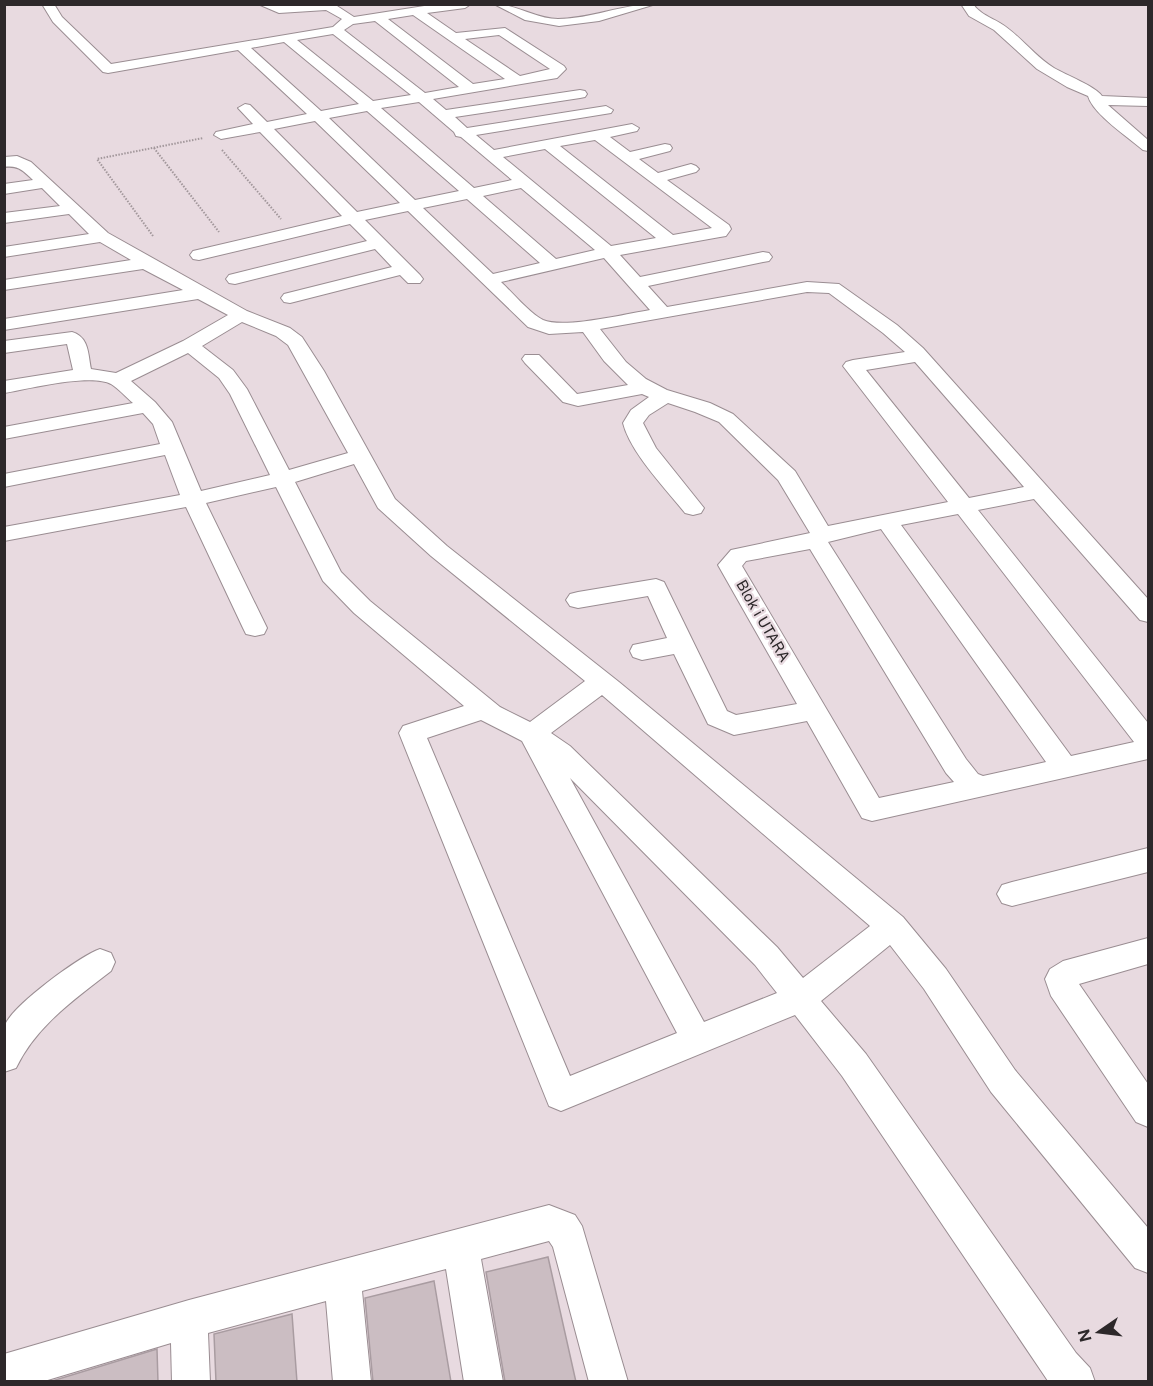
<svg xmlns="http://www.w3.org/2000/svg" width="1153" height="1386" viewBox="0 0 1153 1386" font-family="'Public Sans',sans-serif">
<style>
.building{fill:#cbbdc2;stroke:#a99ca1;stroke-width:1.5}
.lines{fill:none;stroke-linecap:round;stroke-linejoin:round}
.minor-casing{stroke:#9a8d92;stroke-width:2}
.path{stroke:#a2979b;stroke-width:2;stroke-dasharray:1.5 1.5;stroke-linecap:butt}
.minor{fill:#fff;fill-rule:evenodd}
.labels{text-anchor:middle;stroke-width:4.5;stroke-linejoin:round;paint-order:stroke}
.street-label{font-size:15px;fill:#2d282a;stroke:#e8dae0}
</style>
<rect width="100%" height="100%" fill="#e8dae0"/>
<g class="building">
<polygon points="548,1257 576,1382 505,1382 486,1272"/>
<polygon points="434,1281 451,1382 373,1382 365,1298"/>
<polygon points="292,1314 297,1382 216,1382 214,1334"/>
<polygon points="157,1349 158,1382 52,1382 52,1381"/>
</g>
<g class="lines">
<defs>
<g id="minor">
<path d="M42 4H54L62 17 111 64 333 27 342 19 326 10 279 13 258 4H334L354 17 437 4H471L465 8 427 13 456 33 505 28 564 66 566 69 557 78 433 99 446 110 580 90 585 91 587 94 585 97 580 98 455 117 467 128 606 106 613 110 611 113 476 135 494 150 632 124 639 128 637 131 610 137 630 152 665 144 670 145 672 148 670 151 639 159 658 173 691 164 696 166 699 169 696 172 667 180 729 225 731 229 726 236 720 237 620 255 640 277 763 252 769 253 772 257 769 261 763 262 648 286 667 307 807 282 839 284 897 325 923 348 1148 599V622L1140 620 1034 499 978 510 1148 723V759L872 821 862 818 807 721 734 735 708 724 674 654 642 660 633 657 630 651 633 645 667 638 648 596 578 608 570 606 566 600 570 594 578 592 656 579 664 582 727 711 736 715 797 704 718 565 731 550 810 533 778 480 719 422 695 412 668 403 649 415 643 423 656 448 704 508 701 513 693 515 685 513C666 489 630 452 623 423L631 410 649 397 642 394 578 406 563 402 525 363 522 359 525 355H539L577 394 628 385 604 361 583 332 549 334 528 327 408 211 365 220 420 275 423 279 420 283H408L400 275 290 303 284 302 281 298 284 294 392 267 375 249 235 284 229 283 226 279 229 275 367 241 350 224 199 260 193 259 190 255 193 251 342 216 260 132 221 139 214 135 216 132 253 124 238 108 245 104 250 105 267 122 307 114 238 50 108 73 103 72 53 22ZM413 15 505 79 473 84 388 19ZM375 21 459 87 425 93 344 30 353 24ZM333 34 411 95 373 101 297 40ZM499 35 550 69 520 76 465 39ZM284 42 359 104 321 111 251 48ZM419 102 454 132 456 136 461 137 512 180 474 188 381 108ZM367 111 459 191 415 200 329 118ZM315 121 400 203 357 212 274 129ZM595 140 712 228 673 235 560 146ZM545 149 656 238 611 246 503 157ZM521 188 595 250 556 259 483 196ZM467 199 540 263 493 274 423 208ZM604 258 650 310C626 314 564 329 543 320 530 314 512 292 501 282ZM807 292 829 293 883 333 905 352 853 360 846 362 843 366 948 502 828 526 795 471 733 414 710 403 667 390 646 379 626 362 600 329ZM915 362 1024 487 969 498 866 370ZM958 514 1134 742 1071 756 901 525ZM881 529 1046 762 983 776 978 774 966 759 828 542ZM810 549 946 773 954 782 879 798 742 566 746 561Z"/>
<path d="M494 4C517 4 535 19 558 19 591 19 622 4 656 4L599 21 559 26 525 20Z"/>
<path d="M961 4H973C980 14 990 17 1000 23 1020 35 1034 56 1054 68 1066 75 1095 86 1102 96L1148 98V106L1108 105 1148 140V151L1143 150C1128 137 1093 114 1088 96L1067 87 1037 69 994 30 969 16Z"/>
<path d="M17 156 31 162 108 233 247 311 290 328 302 337 324 371 395 499 447 546 619 682 903 917 946 969 1015 1070 1148 1228V1273L1135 1268 991 1092 924 989 890 945 821 1001 866 1054 1076 1353 1090 1368 1095 1382 1048 1381 842 1076 795 1015 561 1111 549 1106 399 733 403 726 464 706 354 613 323 581 276 487 206 503 267 628 264 634 255 636 246 634 243 628 186 507 4 541V527L180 495 165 455 4 487V474L160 444 153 424 143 413 4 439V427L133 403C126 397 119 389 111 384 91 373 28 389 4 393V381L73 370 67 344 4 353V341L72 332C89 337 88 354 91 369L116 373 183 341 228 315 198 299 4 330V319L183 290 143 269 4 290V280L131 260 100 242 4 257V247L89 234 69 214 4 223V213L60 206 42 188 4 194V184L33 180C23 171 19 165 4 167V157ZM242 322 276 336 288 345 348 453 289 470 247 389 233 370 202 346ZM188 353 219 378 230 394 270 475 201 491 172 422 155 402 131 381ZM354 464 378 508 431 556 585 681 530 722 500 707 370 601 341 572 295 482ZM602 695 870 926 803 978 777 947 570 746 551 733ZM481 720 522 741 677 1033 570 1076 427 738ZM570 778 755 965 777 993 704 1022Z"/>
<polygon points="1148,848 1148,872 1012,906 1002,903 997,894 1002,885 1012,882"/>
<polygon points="1148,938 1148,964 1079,984 1148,1084 1148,1127 1136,1122 1051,996 1045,979 1050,969 1063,961"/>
<path d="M100 949 111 953 115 962 111 971C74 1000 37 1025 16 1068L4 1072C4 1061 1 1034 5 1025 13 1005 80 956 100 949Z"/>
<polygon points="549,1205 575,1215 582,1226 628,1382 589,1382 553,1247 549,1241 481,1259 503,1382 464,1382 446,1269 362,1291 371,1382 333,1382 326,1301 208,1333 210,1382 172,1382 171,1343 41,1382 4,1382 4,1354 189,1300"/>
</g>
</defs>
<use href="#minor" class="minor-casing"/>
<g class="path">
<polyline points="154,148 219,232"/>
<polyline points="222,150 281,219"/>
<polyline points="153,236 97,159 203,138"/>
</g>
<use href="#minor" class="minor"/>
</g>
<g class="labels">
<g class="street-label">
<text transform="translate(763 621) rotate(60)" y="5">Blok i UTARA</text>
</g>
</g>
<rect width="1153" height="1386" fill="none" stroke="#2d282a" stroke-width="12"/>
<g transform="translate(1099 1332) rotate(256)" stroke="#e8dae0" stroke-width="4.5" paint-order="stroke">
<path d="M0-4.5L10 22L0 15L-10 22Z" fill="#2d282a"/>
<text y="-9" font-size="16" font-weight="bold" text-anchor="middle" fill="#2d282a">N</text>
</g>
</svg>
